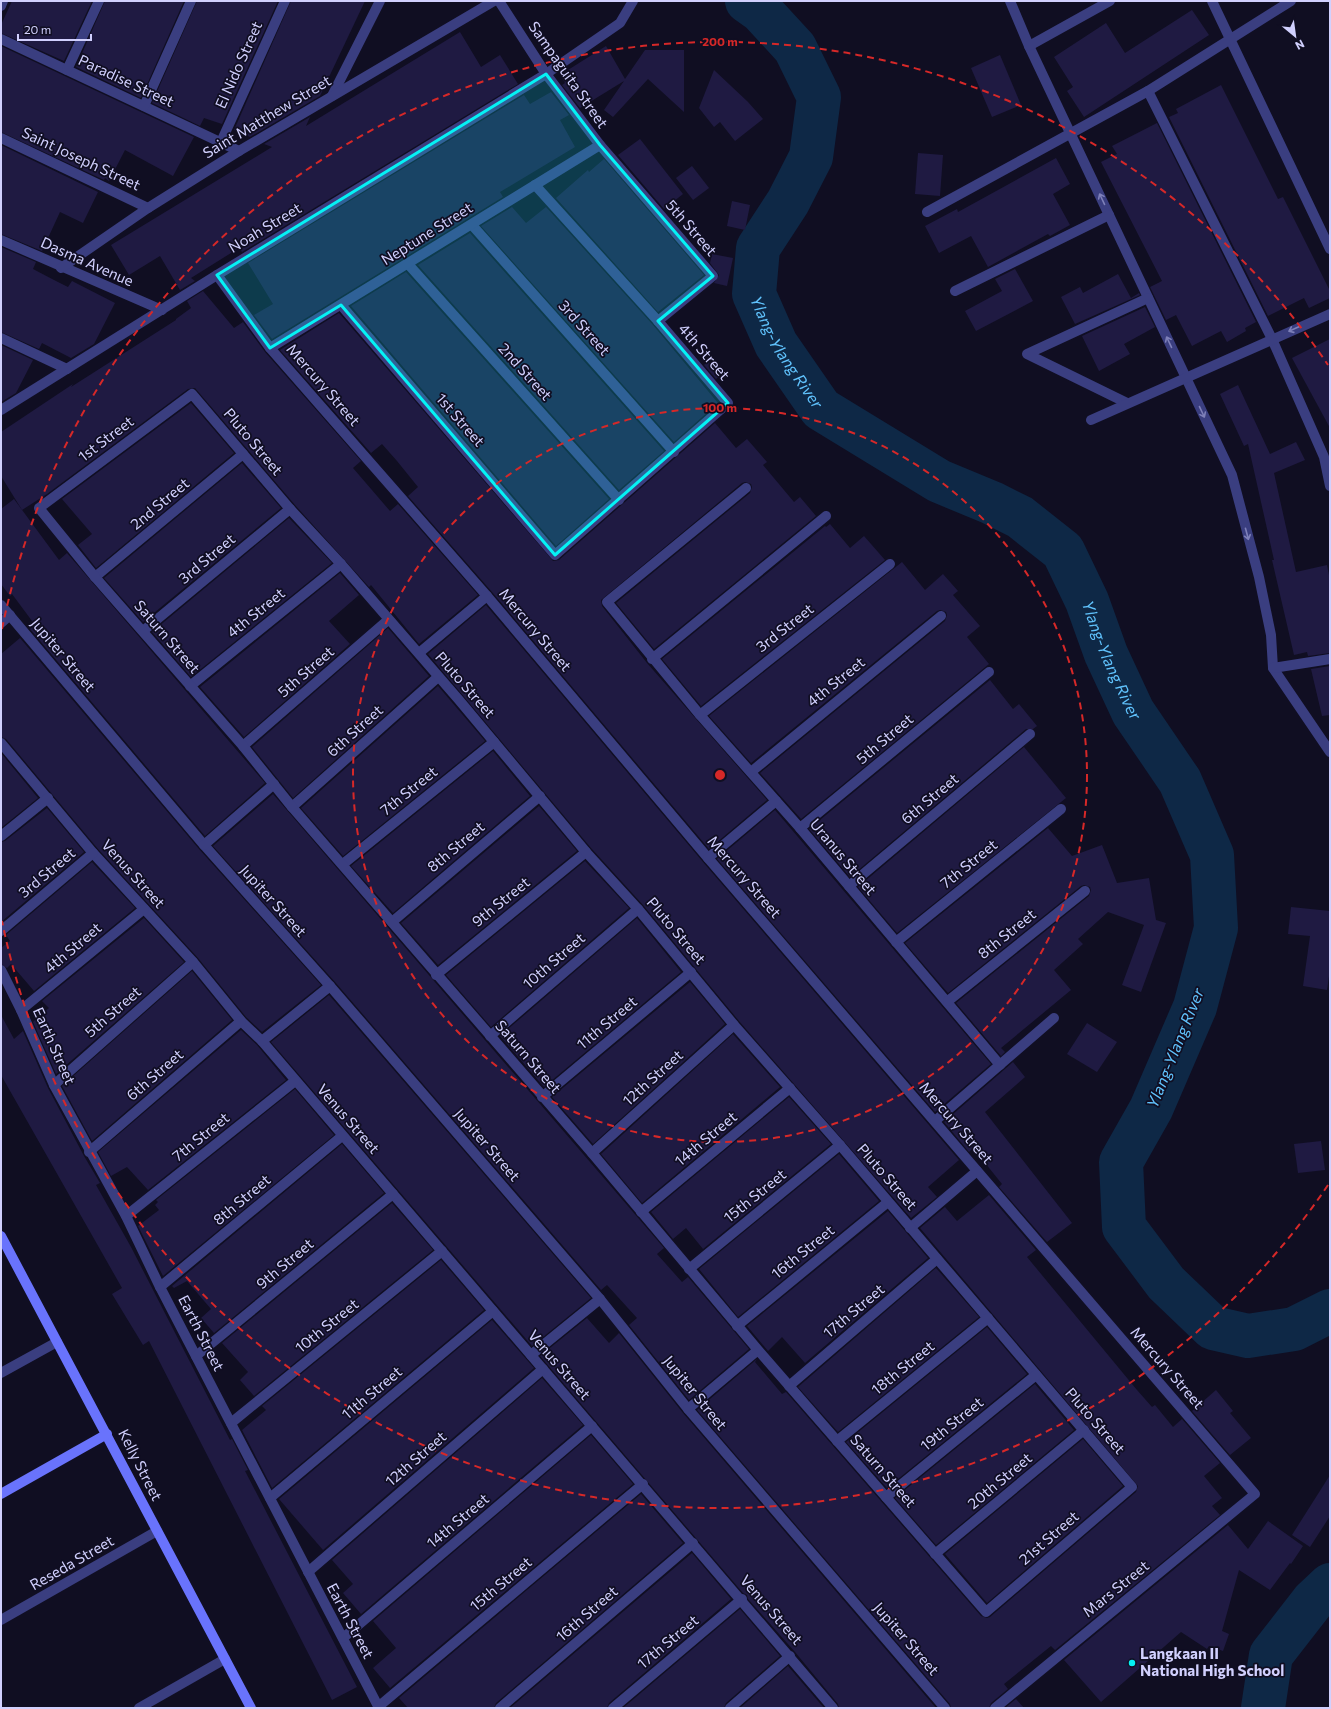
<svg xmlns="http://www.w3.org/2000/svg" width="1331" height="1709" viewBox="0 0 1331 1709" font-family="Commissioner,sans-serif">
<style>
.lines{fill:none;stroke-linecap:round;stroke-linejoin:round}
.river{stroke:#0e2846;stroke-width:44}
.building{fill:#1f1a42}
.street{stroke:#3a3e80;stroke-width:10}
.secondary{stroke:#6973fc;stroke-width:10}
.oneway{stroke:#7e80b9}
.marked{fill:#05f2f5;fill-opacity:0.2;stroke:#05f2f5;stroke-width:3;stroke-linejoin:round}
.ring{fill:none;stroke:#d62828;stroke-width:2;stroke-dasharray:7 5}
.poi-dot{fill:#05f2f5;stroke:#100e22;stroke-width:1.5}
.labels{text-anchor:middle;stroke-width:3.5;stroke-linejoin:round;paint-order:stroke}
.street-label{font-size:15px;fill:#d1d0fe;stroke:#100e22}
.poi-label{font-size:15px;font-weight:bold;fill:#d1d0fe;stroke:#100e22;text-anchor:start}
.water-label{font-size:16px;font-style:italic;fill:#60c2fc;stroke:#100e22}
.centre{fill:#d62828;stroke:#100e22;stroke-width:2}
.ring-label{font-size:12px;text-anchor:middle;font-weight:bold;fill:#d62828;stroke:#100e22;stroke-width:3.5;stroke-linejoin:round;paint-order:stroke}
</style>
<rect width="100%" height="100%" fill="#100e22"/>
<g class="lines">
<g class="river">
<path id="s1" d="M747 1 761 11 795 48 819 97 811 157 788 202 758 248 754 294 776 344 821 409 939 481 992 503 1020 517 1063 551 1087 601 1106 654 1133 712 1180 781 1212 855 1216 928 1195 1007 1151 1109 1121 1162 1124 1227 1166 1283 1213 1328 1248 1336 1294 1329 1330 1311"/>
<polyline points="1263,1708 1271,1655 1313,1601 1330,1585"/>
</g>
</g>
<g class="building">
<polygon points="12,1 92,1 64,61 1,33 1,25"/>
<polygon points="105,1 184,1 141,98 76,67"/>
<polygon points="197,1 278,1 222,124 204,118 200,126 152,103"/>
<polygon points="291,1 365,1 320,96 250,137 234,130"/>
<polygon points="1192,10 1209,35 1084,117 1067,91 1073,87 1054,57 1106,23 1125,53"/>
<polygon points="460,32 481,67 500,55 518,84 242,252 239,248 191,278 195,281 180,290 160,256 129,275 111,245 272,147 264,144 310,117 306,126"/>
<polygon points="1,46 194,137 173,176 125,150 109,181 105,178 104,180 1,132"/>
<polygon points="606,46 625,79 645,50 684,50 684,112 648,79 613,117 604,110 624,81 580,108 562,85 565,83 560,75"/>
<polygon points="1000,55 1021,105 992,117 971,68"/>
<polygon points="714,70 748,102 763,119 735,141 720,122 714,127 699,108"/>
<polygon points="1221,85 1278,199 1283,197 1330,291 1330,298 1309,308 1304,298 1268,316 1169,117 1178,113 1176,109"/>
<polygon points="551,92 569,115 560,120 575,147 500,192 503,197 272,339 254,315 273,304 248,263 524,95 530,104"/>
<polygon points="1157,123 1256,322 1245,328 1246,331 1227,342 1221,331 1192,346 1176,315 1166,320 1150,287 1162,281 1101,162 1117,154 1112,146"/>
<polygon points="640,139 683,194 664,209 618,155"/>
<polygon points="1,145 98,192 83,223 60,212 42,251 1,234"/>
<polygon points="918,153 943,155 940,196 915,194"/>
<polygon points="1056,158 1070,184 1053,194 1070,225 1050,236 1048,234 988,267 971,236 939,253 925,226 957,209 958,212"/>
<polygon points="604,159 704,275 658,312 556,198 588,170 589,172"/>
<polygon points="692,166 709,188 693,200 676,178"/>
<polygon points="732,201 750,205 745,230 727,226"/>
<polygon points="512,207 526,223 546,207 653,325 718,403 674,442 481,226"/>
<polygon points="470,233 664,451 619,490 418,265"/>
<polygon points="1,247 36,262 33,269 54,280 68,287 72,281 115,303 94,344 71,358 42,343 39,349 1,332"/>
<polygon points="712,254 733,258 727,286 714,283 719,275 710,263"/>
<polygon points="1015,269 1033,301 976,331 965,311 1002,291 995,279"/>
<polygon points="406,272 609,499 556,546 351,306"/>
<polygon points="1118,274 1131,298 1139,293 1140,295 1075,324 1061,297 1080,287 1083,293"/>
<polygon points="203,291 234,328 243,322 265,352 361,461 353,468 390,511 398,504 478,595 419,644 371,585 369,587 295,505 195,388 188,389 47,494 22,510 1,476 1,432 73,384 71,387 176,320 176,319 191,308 187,301"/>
<polygon points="1145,307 1155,327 1124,344 1130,354 1099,371 1082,336"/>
<polygon points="339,313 553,561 559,560 715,423 736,448 747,439 767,462 763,465 794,502 800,497 816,516 654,649 616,603 750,493 752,487 751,484 745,482 742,483 601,600 602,606 647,663 767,800 709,849 492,592 408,496 418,487 397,461 382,444 371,453 280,350"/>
<polygon points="1330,339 1330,428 1292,358"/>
<polygon points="1,345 33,360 16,393 1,402"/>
<polygon points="708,361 721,375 716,379 704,365"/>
<polygon points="1238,385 1270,454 1296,442 1305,460 1274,473 1296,572 1327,565 1330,580 1330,653 1308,656 1307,652 1294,655 1272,560 1274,560 1248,444 1244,446 1220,394"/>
<polygon points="191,403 234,453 96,568 78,545 92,534 62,499"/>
<polygon points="242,463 281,508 143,622 104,578"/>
<polygon points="14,499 59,560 67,553 265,783 205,836 30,629 35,625 12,594 10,596 1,584 1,509"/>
<polygon points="289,518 332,563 191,677 152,632"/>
<polygon points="830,524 850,548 864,536 885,560 701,706 662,659 825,526 826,527"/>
<polygon points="902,562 925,590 943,574 958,591 953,595 980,626 967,637 989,664 801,819 760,773 945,621 947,615 946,612 940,610 937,611 751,763 709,716"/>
<polygon points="340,573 359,595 329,621 350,644 244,737 200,687"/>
<polygon points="486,605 703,862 959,1160 928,1187 937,1197 911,1218 739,1021 643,905 591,848 428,654"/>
<polygon points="388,628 429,676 293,798 252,747"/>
<polygon points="20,638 199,849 321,985 262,1032 246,1017 198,958 98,849 6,739 1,737 1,654"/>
<polygon points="1330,666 1330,715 1322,716 1311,669"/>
<polygon points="990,680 1013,709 1019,704 1037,726 1033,729 1026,729 850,877 809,829"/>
<polygon points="438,686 485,741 343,856 301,808"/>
<polygon points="1024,747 1066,798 897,933 858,887"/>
<polygon points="493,751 530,796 393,913 351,866"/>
<polygon points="1,753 38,798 1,828"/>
<polygon points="273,794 664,1248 657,1254 682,1282 688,1277 749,1349 689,1400 629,1325 637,1318 607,1285 601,1290 335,982 213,846"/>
<polygon points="539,806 577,851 438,965 401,923"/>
<polygon points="47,808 84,852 1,922 1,842 5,841"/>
<polygon points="775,810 991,1064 935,1112 717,859"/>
<polygon points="1048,828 1072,856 1102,845 1117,883 1149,878 1156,920 1166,923 1141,992 1122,985 1144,925 1108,912 1078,939 1083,944 1054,970 1071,990 1001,1048 1005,1052 1001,1056 956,1003 1089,896 1091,890 1090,887 1084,885 1081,886 948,993 905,943"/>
<polygon points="585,861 629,908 491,1027 446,975"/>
<polygon points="92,862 135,908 34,991 11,964 7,968 1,964 1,948 10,941 6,935"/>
<polygon points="1291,907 1330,911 1330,969 1327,990 1303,986 1310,936 1288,934"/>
<polygon points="144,918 184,962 56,1074 33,1022 49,1008 42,1001"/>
<polygon points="637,918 681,972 544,1087 500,1036"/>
<polygon points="192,971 232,1020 92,1141 62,1086"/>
<polygon points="690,982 725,1024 593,1144 552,1097"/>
<polygon points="329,995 591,1298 532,1346 271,1042"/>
<polygon points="1,1015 14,1039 23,1031 48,1088 84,1156 100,1183 96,1185 131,1247 230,1440 232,1439 248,1470 245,1471 357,1687 332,1700 149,1341 143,1345 112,1294 122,1288 1,1075"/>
<polygon points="1087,1023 1117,1042 1097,1072 1067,1054"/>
<polygon points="241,1030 257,1045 286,1080 148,1190 127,1167 111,1176 98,1152"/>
<polygon points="733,1034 780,1087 642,1203 601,1154"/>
<polygon points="1013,1062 1025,1077 985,1112 1072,1223 1047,1242 999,1187 1002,1184 973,1148 969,1152 944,1122"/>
<polygon points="295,1089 334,1135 163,1276 138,1226 159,1210 155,1205 158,1202 156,1200"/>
<polygon points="789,1097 831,1144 703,1249 686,1228 673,1239 651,1212"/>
<polygon points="1321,1141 1325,1170 1298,1173 1294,1144"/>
<polygon points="342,1144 384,1193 214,1333 201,1318 211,1309 187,1281 174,1288 172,1286"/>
<polygon points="839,1154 879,1201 738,1317 699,1269"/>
<polygon points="989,1195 1036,1250 1027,1257 1137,1390 1152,1407 1155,1405 1173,1427 1182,1419 1220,1463 1204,1476 1222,1498 1212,1506 1220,1515 1055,1650 1051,1646 1004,1684 1008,1689 991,1703 989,1708 951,1708 950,1704 697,1410 757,1359 755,1362 782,1394 786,1392 981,1616 987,1618 990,1617 1136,1492 1138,1486 920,1228 945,1207 957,1221"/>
<polygon points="392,1203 433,1250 254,1396 240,1380 248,1372 222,1343"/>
<polygon points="888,1211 928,1258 805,1363 782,1337 768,1351 747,1326"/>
<polygon points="441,1260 484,1310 272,1488 242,1430 266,1410 262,1406"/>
<polygon points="936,1268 979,1317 838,1432 798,1387"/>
<polygon points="587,1318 609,1343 619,1333 683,1413 936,1708 839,1708 838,1704 795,1652 748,1599 747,1595 743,1593 540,1356"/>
<polygon points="492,1320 534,1368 323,1550 279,1499"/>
<polygon points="987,1327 1027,1374 887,1488 846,1442"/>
<polygon points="542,1378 583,1425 361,1614 343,1593 353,1584 332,1560"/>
<polygon points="1035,1384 1074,1430 936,1545 895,1498"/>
<polygon points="1216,1390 1233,1411 1230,1413 1251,1438 1230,1455 1192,1411"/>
<polygon points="591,1435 633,1484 390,1688 373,1668 396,1648 373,1621"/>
<polygon points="1083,1439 1123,1486 987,1603 945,1554"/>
<polygon points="1330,1475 1330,1516 1310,1547 1292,1535"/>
<polygon points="641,1494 683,1543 496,1703 494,1708 408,1708 399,1698"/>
<polygon points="1268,1521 1303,1546 1291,1564 1290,1563 1270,1590 1239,1570 1222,1631 1229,1634 1223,1651 1209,1646 1207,1649 1181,1632 1101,1702 1064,1660 1228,1525 1248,1549"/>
<polygon points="692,1553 731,1599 609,1703 607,1708 510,1708"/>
<polygon points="740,1609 780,1656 726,1703 724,1708 623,1708"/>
<polygon points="788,1666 824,1708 740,1708"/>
<polygon points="1016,1699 1024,1708 1005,1708"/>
</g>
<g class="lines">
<g class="street">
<polyline points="499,1 546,74 600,145 713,276 658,321"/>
<polyline points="1010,1 1029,46 1232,475 1259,577 1271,635 1273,668 1330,752"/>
<polyline points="1212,1 1330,249"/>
<polyline points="1,6 3,1"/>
<polyline points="1,39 239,151"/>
<polyline points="1029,46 1110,1"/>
<polyline points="67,70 99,1"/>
<polyline points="1148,91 1272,339 1324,457 1330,486"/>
<polyline points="332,96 380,1"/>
<polyline points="144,106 191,1"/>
<polyline points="1,138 148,208"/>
<polyline points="221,142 285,1"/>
<polyline points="927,212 1148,91 1291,1"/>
<polyline points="472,225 674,452"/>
<polyline points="1,240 162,310"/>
<polyline points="408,264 619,500"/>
<polyline points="61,268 148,208 239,151 494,1"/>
<polyline points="217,275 270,348 487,596 708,858 1255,1494 995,1708"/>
<polyline points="955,291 1109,215"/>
<polyline points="341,305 555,555 728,403 658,321 535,185"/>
<polyline points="1,338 67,369"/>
<polyline points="270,348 600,145"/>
<polyline points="1127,403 1027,354 1148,298"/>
<polyline points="1,410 217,275 546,74 620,23 633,1"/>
<polyline points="1091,420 1330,314"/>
<polyline points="746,488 607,602 700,715 800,828 1000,1065"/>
<polyline points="95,577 243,454"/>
<polyline points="1,605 204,845 330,986 600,1299 688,1409 945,1708"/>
<polyline points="1,623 10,615"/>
<polyline points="143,631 290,509"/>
<polyline points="419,653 487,596"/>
<polyline points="652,659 826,516"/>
<polyline points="1273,668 1330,659"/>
<polyline points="190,686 341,564"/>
<polyline points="700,715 890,564"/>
<polyline points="1,743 93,853 193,962 241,1021 262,1041 833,1708"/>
<polyline points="243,746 388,620"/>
<polyline points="751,772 941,616"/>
<polyline points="292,807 438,677"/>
<polyline points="800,828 989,672"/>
<polyline points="1,836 48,798"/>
<polyline points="204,845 274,784"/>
<polyline points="708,858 776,801"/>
<polyline points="343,864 494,742"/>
<polyline points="849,886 1030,734"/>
<polyline points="392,922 540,796"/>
<polyline points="1,931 93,853"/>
<polyline points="896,942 1061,809"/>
<polyline points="1,970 21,1010 54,1085 126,1216 160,1287 379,1708"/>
<polyline points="436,975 586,852"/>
<polyline points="948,1001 1085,891"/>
<polyline points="21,1010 144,909"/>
<polyline points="490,1036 638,909"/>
<polyline points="262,1041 330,986"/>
<polyline points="54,1085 193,962"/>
<polyline points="542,1097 691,972"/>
<polyline points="935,1121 1054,1018"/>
<polyline points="89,1152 241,1021"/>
<polyline points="592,1153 734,1025"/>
<polyline points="641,1212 790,1088"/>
<polyline points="126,1216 295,1081"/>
<polyline points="910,1228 977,1171"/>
<polyline points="689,1269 840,1145"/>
<polyline points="160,1287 342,1136"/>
<polyline points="737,1326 888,1202"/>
<polyline points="531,1355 600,1299"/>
<polyline points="196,1356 393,1194"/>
<polyline points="1,1373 57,1342"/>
<polyline points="789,1386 937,1259"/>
<polyline points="688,1409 758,1350 592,1153 292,807 243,746 95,577 39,508 192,394 290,509 341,564 459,700 586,852 638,909 734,1025 840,1145 1132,1487 986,1612 758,1350"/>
<polyline points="231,1423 442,1251"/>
<polyline points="837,1441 988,1318"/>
<polyline points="886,1497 1036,1375"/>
<polyline points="270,1498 493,1311"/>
<polyline points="935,1554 1084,1430"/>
<polyline points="308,1572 543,1369"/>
<polyline points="1,1620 157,1531"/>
<polyline points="343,1638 592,1426"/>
<polyline points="378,1707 643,1484"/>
<polyline points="139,1708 225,1659"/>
<polyline points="500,1708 693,1543"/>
<polyline points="613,1708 742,1599"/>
<polyline points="730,1708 790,1656"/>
</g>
<g class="secondary">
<polyline points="1,1236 251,1708"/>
<polyline points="1,1494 107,1434"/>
</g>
</g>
<defs><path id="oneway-shaft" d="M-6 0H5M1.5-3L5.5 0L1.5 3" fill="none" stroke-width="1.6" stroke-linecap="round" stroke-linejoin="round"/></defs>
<g class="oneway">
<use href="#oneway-shaft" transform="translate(1102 199) rotate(-115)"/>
<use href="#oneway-shaft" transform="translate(1294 329) rotate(156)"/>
<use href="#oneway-shaft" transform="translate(1169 342) rotate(-115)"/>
<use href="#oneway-shaft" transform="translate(1202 412) rotate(65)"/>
<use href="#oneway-shaft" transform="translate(1247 534) rotate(75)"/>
</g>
<path class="marked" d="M546 74 600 145 713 276 658 321 728 403 555 555 341 305 270 348 217 275Z"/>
<g class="ring">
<circle cx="720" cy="775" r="367"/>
<path d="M1328 1185A733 733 0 0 1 2 921M2 629A733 733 0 0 1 1328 365"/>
</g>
<circle class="poi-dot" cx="1132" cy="1663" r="4"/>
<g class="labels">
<g class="street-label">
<text transform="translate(239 65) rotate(-66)" y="5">El Nido Street</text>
<text transform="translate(568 75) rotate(55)" y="5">Sampaguita Street</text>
<text transform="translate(126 81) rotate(25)" y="5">Paradise Street</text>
<text transform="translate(267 117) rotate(-31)" y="5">Saint Matthew Street</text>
<text transform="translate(81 159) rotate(25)" y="5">Saint Joseph Street</text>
<text transform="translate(265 228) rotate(-31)" y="5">Noah Street</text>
<text transform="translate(691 228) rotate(49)" y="5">5th Street</text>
<text transform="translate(427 234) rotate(-32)" y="5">Neptune Street</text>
<text transform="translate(87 262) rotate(24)" y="5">Dasma Avenue</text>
<text transform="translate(584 328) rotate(48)" y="5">3rd Street</text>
<text transform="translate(704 352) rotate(49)" y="5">4th Street</text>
<text transform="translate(525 372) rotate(48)" y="5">2nd Street</text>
<text transform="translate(323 385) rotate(49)" y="5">Mercury Street</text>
<text transform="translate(460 420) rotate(49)" y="5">1st Street</text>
<text transform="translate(106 439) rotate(-37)" y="5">1st Street</text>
<text transform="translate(253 442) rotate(50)" y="5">Pluto Street</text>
<text transform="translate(160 504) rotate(-40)" y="5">2nd Street</text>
<text transform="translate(207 559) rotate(-40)" y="5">3rd Street</text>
<text transform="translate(256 613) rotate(-39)" y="5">4th Street</text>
<text transform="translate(785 628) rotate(-38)" y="5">3rd Street</text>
<text transform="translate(535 630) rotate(50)" y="5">Mercury Street</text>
<text transform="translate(167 637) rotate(49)" y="5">Saturn Street</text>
<text transform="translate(63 655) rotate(50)" y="5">Jupiter Street</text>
<text transform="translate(306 672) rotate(-41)" y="5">5th Street</text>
<text transform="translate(836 682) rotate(-39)" y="5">4th Street</text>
<text transform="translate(465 685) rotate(49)" y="5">Pluto Street</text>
<text transform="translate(355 731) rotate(-42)" y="5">6th Street</text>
<text transform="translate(885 739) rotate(-40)" y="5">5th Street</text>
<text transform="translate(409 791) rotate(-39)" y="5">7th Street</text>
<text transform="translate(930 799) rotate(-40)" y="5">6th Street</text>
<text transform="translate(456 847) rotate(-40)" y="5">8th Street</text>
<text transform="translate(843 857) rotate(50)" y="5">Uranus Street</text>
<text transform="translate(969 864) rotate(-39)" y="5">7th Street</text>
<text transform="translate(47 873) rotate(-40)" y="5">3rd Street</text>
<text transform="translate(133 874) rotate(48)" y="5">Venus Street</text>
<text transform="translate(744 877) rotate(49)" y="5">Mercury Street</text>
<text transform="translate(273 901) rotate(48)" y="5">Jupiter Street</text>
<text transform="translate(501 902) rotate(-39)" y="5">9th Street</text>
<text transform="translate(676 931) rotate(50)" y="5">Pluto Street</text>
<text transform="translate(1007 934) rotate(-39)" y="5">8th Street</text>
<text transform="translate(73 948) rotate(-40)" y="5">4th Street</text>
<text transform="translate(554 961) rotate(-41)" y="5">10th Street</text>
<text transform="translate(113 1012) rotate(-41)" y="5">5th Street</text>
<text transform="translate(607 1023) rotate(-40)" y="5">11th Street</text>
<text transform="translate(54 1046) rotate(66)" y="5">Earth Street</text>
<text transform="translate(528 1057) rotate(49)" y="5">Saturn Street</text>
<text transform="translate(155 1075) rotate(-41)" y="5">6th Street</text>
<text transform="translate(653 1078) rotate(-42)" y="5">12th Street</text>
<text transform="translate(348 1119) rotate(49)" y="5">Venus Street</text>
<text transform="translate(956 1123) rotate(49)" y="5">Mercury Street</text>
<text transform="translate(201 1137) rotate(-39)" y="5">7th Street</text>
<text transform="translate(706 1139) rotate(-40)" y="5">14th Street</text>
<text transform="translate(487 1145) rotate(49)" y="5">Jupiter Street</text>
<text transform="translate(887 1177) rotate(49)" y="5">Pluto Street</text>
<text transform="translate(755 1196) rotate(-39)" y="5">15th Street</text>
<text transform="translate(242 1200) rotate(-40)" y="5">8th Street</text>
<text transform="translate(803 1252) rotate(-39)" y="5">16th Street</text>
<text transform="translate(285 1264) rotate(-40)" y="5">9th Street</text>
<text transform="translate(854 1311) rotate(-40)" y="5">17th Street</text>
<text transform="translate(327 1326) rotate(-39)" y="5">10th Street</text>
<text transform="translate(201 1333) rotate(63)" y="5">Earth Street</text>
<text transform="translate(559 1365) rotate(49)" y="5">Venus Street</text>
<text transform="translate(903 1368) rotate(-39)" y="5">18th Street</text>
<text transform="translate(1167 1368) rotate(49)" y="5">Mercury Street</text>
<text transform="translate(372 1393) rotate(-40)" y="5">11th Street</text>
<text transform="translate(695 1393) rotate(51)" y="5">Jupiter Street</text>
<text transform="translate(1095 1421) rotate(49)" y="5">Pluto Street</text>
<text transform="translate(952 1424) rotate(-39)" y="5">19th Street</text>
<text transform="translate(416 1459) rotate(-41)" y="5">12th Street</text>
<text transform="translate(140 1465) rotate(63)" y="5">Kelly Street</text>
<text transform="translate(883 1471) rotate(49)" y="5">Saturn Street</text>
<text transform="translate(1000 1481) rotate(-40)" y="5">20th Street</text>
<text transform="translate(458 1521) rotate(-40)" y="5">14th Street</text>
<text transform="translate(1049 1538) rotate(-41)" y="5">21st Street</text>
<text transform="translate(72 1563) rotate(-30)" y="5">Reseda Street</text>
<text transform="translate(501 1584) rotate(-40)" y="5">15th Street</text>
<text transform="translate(1116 1589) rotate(-39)" y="5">Mars Street</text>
<text transform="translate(771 1610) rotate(49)" y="5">Venus Street</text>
<text transform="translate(587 1614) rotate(-41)" y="5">16th Street</text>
<text transform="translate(350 1621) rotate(62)" y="5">Earth Street</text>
<text transform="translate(906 1639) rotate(49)" y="5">Jupiter Street</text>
<text transform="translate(668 1642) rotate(-40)" y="5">17th Street</text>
</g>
<g class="poi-label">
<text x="1140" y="1659">Langkaan II<tspan x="1140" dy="17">National High School</tspan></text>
</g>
<g class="water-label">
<text dy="6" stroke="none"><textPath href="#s1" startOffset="401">Ylang-Ylang River</textPath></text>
<text dy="6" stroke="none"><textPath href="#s1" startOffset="869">Ylang-Ylang River</textPath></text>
<text transform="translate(1175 1048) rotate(-68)" y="6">Ylang-Ylang River</text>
</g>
</g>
<circle cx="720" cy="775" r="6" class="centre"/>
<g class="ring-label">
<text x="720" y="46">200 m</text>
<text x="720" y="412">100 m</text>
</g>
<rect width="1331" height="1709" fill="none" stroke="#d1d0fe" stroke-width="4"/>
<g transform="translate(1295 36) rotate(151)" stroke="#100e22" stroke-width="3" paint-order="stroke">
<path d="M0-3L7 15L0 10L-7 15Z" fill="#d1d0fe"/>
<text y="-6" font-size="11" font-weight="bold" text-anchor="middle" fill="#d1d0fe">N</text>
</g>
<path d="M18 34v6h73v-6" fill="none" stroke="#d1d0fe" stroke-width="2"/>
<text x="24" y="34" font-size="12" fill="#d1d0fe" stroke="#100e22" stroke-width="3" paint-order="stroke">20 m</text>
</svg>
